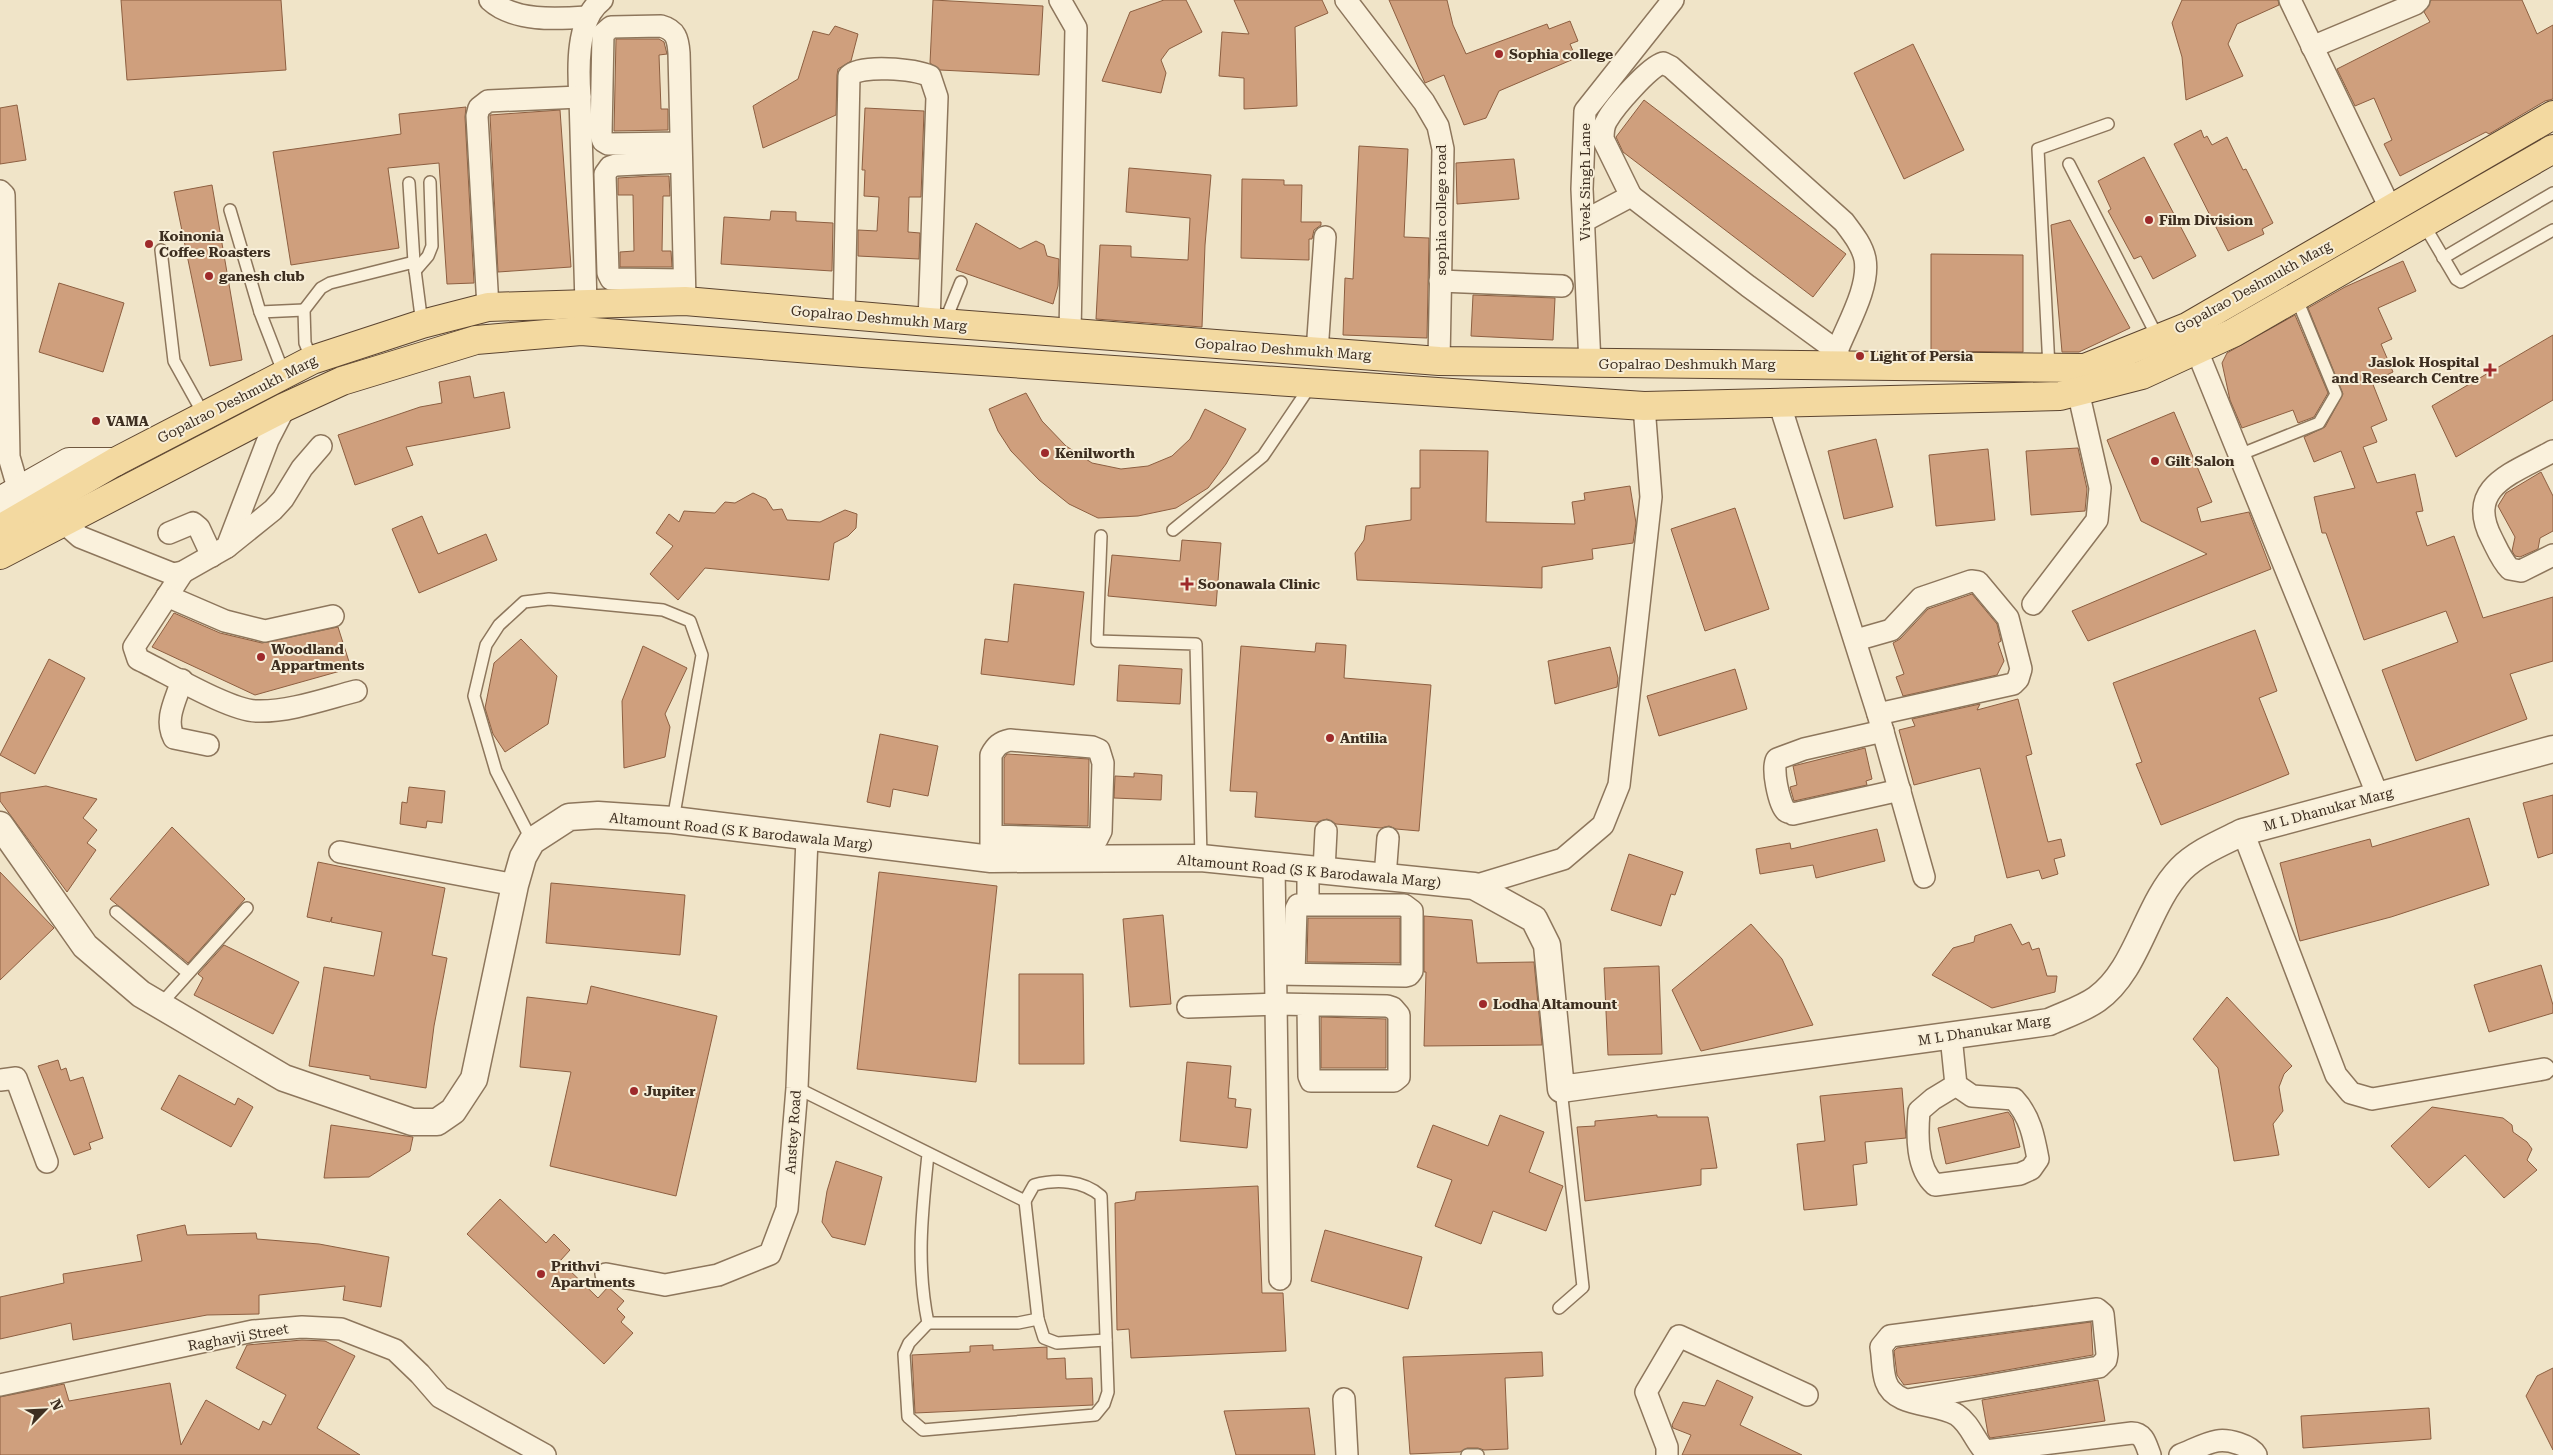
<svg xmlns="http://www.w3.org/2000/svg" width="2553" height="1455" viewBox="0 0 2553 1455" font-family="'Roboto Serif',serif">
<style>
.building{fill:#cf9f7d;stroke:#8d5f41}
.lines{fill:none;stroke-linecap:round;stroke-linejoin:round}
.service-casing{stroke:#8d765c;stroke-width:14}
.minor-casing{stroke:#8d765c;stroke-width:24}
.tertiary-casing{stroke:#8d765c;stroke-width:29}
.secondary-casing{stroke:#6f573f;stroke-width:30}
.primary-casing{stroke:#5b4430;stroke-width:30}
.service{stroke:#faf1dc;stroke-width:11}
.minor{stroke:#faf1dc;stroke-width:21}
.tertiary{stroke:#faf1dc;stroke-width:26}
.secondary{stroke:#faf1dc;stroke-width:28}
.primary{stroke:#f3d9a0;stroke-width:28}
.poi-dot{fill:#9e2a2b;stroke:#f7eed8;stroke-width:2}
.labels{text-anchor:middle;stroke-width:4;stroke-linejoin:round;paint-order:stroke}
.poi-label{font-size:14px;font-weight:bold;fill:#3d2e20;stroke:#f7eed8;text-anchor:start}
.street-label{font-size:14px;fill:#3d2e20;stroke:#f7eed8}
</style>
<rect width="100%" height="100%" fill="#f0e4c8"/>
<g class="building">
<polygon points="121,0 281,0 286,70 127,80"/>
<polygon points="933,0 1043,6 1039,75 940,70 930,63"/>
<polygon points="1164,0 1186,0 1202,32 1169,49 1161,60 1166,73 1161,93 1102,81 1130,12"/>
<polygon points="1234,0 1322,0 1328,13 1295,27 1297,106 1244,109 1244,78 1219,76 1222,32 1249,34"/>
<polygon points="1389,0 1447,0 1453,25 1466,54 1547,24 1549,29 1570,21 1578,41 1570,44 1576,58 1499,91 1486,118 1464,125 1444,75 1425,83"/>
<polygon points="2182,0 2278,0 2279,5 2237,24 2228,44 2243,76 2186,100 2182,57 2172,23"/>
<polygon points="2431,0 2522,0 2537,34 2553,25 2553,99 2545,101 2489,134 2486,132 2400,176 2384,144 2392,140 2374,98 2355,106 2337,69 2430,22 2424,12"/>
<polygon points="835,26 858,34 851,61 838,69 837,75 836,115 763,148 753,106 798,79 813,31 829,35"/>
<polygon points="616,39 659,39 664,42 667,54 659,55 661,109 668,109 668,130 614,131"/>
<polygon points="1913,44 1964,150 1904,179 1854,73"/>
<polygon points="1644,100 1846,254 1813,297 1623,152 1616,137"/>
<polygon points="17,105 26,160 0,164 0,108"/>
<polygon points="466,107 465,117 474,283 447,284 439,163 388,168 399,248 291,265 273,152 401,134 399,114"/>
<polygon points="865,108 924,111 921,197 909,197 908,232 920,233 919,259 858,256 858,230 877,231 879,197 864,196 865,170 862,170"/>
<polygon points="560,110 571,267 498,272 490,115"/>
<polygon points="2201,130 2204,138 2207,136 2212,145 2227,137 2243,170 2246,169 2273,223 2262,229 2264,234 2228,251 2174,144"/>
<polygon points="1359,146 1408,149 1404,237 1429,238 1427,338 1343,335 1345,278 1353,279"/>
<polygon points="2144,157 2196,256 2153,279 2141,256 2134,259 2108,211 2111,209 2098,181"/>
<polygon points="1514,159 1519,199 1457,204 1456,163"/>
<polygon points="1129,168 1211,175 1205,245 1202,327 1096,319 1100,245 1131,246 1131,257 1188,260 1190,218 1126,212"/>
<polygon points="651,176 669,176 670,196 663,196 662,251 671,251 672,267 620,267 620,252 634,251 633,195 618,195 618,178"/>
<polygon points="1242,179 1284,180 1284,185 1302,185 1301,222 1321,222 1321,225 1314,230 1312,239 1309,239 1309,260 1241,258"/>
<polygon points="212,185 242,360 210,366 174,192"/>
<polygon points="771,211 796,212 796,221 833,223 832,271 721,264 724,217 770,220"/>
<polygon points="2070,220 2130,328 2079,352 2062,352 2051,225"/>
<polygon points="976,223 1020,249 1036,241 1044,245 1047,256 1059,259 1058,286 1053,304 956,270"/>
<polygon points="1931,254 2023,255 2023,352 1931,351"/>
<polygon points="2403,261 2416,291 2378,308 2392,339 2381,344 2393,372 2372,382 2387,420 2371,427 2377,442 2363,447 2377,483 2415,474 2423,511 2416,512 2427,546 2454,536 2483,618 2553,597 2553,661 2510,674 2527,719 2416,761 2382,670 2458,642 2446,611 2364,640 2326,533 2322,533 2314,497 2355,488 2341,451 2314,462 2304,437 2325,427 2343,394 2308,308 2345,287"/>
<polygon points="59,283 124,303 103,372 39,352"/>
<polygon points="1473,295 1555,298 1553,340 1471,336"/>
<polygon points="2295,315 2328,393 2314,417 2298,423 2293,410 2242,428 2230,400 2222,363 2227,353"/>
<polygon points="2553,335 2553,400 2456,457 2432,406"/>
<polygon points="470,376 474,398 504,392 510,428 406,447 413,465 355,485 338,435 420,407 442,403 439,382"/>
<polygon points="1026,393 1042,421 1066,446 1092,463 1121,469 1148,466 1172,456 1190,439 1205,409 1246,429 1226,464 1208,488 1176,508 1138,516 1098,518 1069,504 1039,480 1011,451 998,431 989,409"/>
<polygon points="2174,412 2212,502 2197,508 2201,522 2249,512 2271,569 2088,641 2072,611 2207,554 2141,521 2107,440"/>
<polygon points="1876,439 1893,507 1844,519 1828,451"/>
<polygon points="2078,448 2087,489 2085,511 2031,515 2026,451"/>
<polygon points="1988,449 1995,520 1936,526 1929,455"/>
<polygon points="1420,450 1488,451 1486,522 1575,524 1572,502 1585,500 1584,493 1630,486 1636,523 1633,543 1592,549 1593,559 1542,567 1542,588 1357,580 1355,553 1364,540 1366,526 1411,520 1411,488 1420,488"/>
<polygon points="2541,472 2553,496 2553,531 2540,538 2538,549 2520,557 2515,556 2512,551 2515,537 2498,506 2506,493"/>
<polygon points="753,493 766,499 773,510 782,509 787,520 820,522 845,510 857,514 856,528 848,536 834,543 829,580 705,568 678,600 650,574 673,546 656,533 669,514 679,522 684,511 715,513 725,502 735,503"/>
<polygon points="1735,508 1769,609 1705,631 1671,529"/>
<polygon points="422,516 438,554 486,534 497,560 419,593 392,529"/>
<polygon points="1182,540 1221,543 1216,606 1108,596 1112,555 1180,561"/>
<polygon points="1014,584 1084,592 1074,685 981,674 985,639 1008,642"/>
<polygon points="1972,594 1997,624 2001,641 1998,643 2004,661 1997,675 1903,696 1896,677 1904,674 1893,643 1900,639 1928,609"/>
<polygon points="174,613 220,633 262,643 338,627 351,668 255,695 152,647"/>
<polygon points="2255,630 2277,691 2259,698 2289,774 2161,825 2136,764 2142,762 2113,683"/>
<polygon points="521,639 557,676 548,724 505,752 493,734 485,708 494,663"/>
<polygon points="1316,643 1346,645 1344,678 1431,685 1419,831 1396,829 1389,826 1381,828 1336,824 1327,819 1317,822 1255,817 1257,792 1230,791 1241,646 1315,652"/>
<polygon points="643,646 687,668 665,714 670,727 665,757 624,768 622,701"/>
<polygon points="1610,647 1618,678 1617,687 1555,704 1548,661"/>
<polygon points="49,659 85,678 35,774 0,755"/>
<polygon points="1119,665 1182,669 1180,704 1117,701"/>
<polygon points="1735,669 1747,709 1659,736 1647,696"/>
<polygon points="2018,699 2032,754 2026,756 2048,842 2061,839 2065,856 2054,859 2058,874 2042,879 2039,870 2007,878 1980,768 1914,785 1899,730 1915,726 1912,719 1980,704 1977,710"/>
<polygon points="880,734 938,746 928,796 893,789 890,807 867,802"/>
<polygon points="1865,748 1872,779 1866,781 1867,785 1794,801 1790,787 1797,785 1793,766"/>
<polygon points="1007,754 1089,759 1088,826 1004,824 1004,758"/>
<polygon points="1134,773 1162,775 1161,800 1114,798 1115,776 1134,777"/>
<polygon points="46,786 97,799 83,818 97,830 87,843 96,850 67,892 0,801 0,793"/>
<polygon points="409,787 445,791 442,823 427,821 426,828 400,824 402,802 407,803"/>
<polygon points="2553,795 2553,853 2538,858 2523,803"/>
<polygon points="2469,818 2489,885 2391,917 2300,941 2280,863 2370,839 2372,847"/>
<polygon points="172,827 245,899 188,963 110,899"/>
<polygon points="1877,829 1885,861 1816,878 1813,865 1760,874 1756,849 1790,843 1791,849"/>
<polygon points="1629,854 1683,872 1675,895 1671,894 1661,926 1611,910"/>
<polygon points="318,862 445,888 432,955 447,958 434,1026 426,1088 370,1079 370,1076 309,1066 324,967 374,976 382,932 331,922 332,917 330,922 307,917"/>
<polygon points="0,872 54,928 0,980"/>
<polygon points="879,872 997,886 976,1082 857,1069"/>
<polygon points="551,883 685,895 680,955 546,943"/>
<polygon points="1163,915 1171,1004 1130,1007 1123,919"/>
<polygon points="1424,916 1472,920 1477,963 1534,962 1542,1045 1424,1046 1426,972 1424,972"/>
<polygon points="1308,918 1400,918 1400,963 1307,962"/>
<polygon points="1751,924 1782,959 1813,1025 1701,1051 1672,990"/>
<polygon points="2011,924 2022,945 2029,942 2032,950 2039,948 2047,976 2057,976 2055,992 1992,1008 1932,975 1953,948 1974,942 1975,936"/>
<polygon points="224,945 299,982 273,1034 194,995 203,978 198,974"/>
<polygon points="2541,965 2553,1005 2553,1013 2489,1032 2474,985"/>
<polygon points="1659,966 1662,1054 1608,1055 1604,968"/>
<polygon points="1019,974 1083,974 1084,1064 1019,1064"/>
<polygon points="591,986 717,1016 676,1196 550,1166 571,1072 520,1067 527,997 587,1004"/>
<polygon points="2227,997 2292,1066 2284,1074 2279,1087 2283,1111 2273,1124 2279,1155 2234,1161 2218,1068 2193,1039"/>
<polygon points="1321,1017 1386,1019 1386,1068 1321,1068"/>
<polygon points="58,1060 61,1070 66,1068 70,1081 83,1077 103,1138 89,1143 91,1149 74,1155 38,1066"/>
<polygon points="1187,1062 1231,1066 1228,1098 1236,1099 1235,1107 1251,1109 1247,1148 1180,1141"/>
<polygon points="179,1075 235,1105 238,1098 253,1107 231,1147 161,1109"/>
<polygon points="1902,1088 1906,1138 1865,1142 1867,1163 1853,1165 1857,1205 1804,1210 1797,1144 1825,1141 1820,1096"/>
<polygon points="2432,1107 2503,1118 2512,1125 2513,1132 2527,1142 2532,1149 2527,1160 2537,1170 2504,1198 2465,1155 2429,1188 2391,1146"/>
<polygon points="2008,1112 2013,1119 2020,1147 1946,1164 1938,1128"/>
<polygon points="1500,1115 1544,1132 1529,1172 1563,1186 1546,1231 1493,1211 1481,1244 1435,1226 1452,1180 1417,1167 1433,1125 1488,1146"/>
<polygon points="1657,1115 1657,1117 1708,1117 1717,1168 1701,1169 1701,1185 1585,1201 1577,1127 1595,1126 1595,1121"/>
<polygon points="331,1125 413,1137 410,1151 369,1177 324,1178"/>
<polygon points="836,1161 882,1177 865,1245 832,1237 822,1222 827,1191"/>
<polygon points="1258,1186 1262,1293 1283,1293 1286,1351 1131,1358 1129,1329 1117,1330 1115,1203 1135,1200 1136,1192"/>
<polygon points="500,1199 546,1243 554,1234 570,1250 560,1261 598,1298 608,1287 624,1301 617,1309 625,1317 621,1322 633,1333 604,1364 467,1234"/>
<polygon points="185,1225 187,1235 256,1233 257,1239 319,1244 389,1257 381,1307 343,1300 345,1286 259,1295 259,1314 207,1315 73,1340 71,1323 0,1339 0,1297 64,1283 63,1274 142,1261 137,1235"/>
<polygon points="1325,1230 1422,1257 1408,1309 1311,1281"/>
<polygon points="2091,1322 2093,1355 1978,1375 1904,1385 1897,1375 1894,1351 1897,1348"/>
<polygon points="302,1340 325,1341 355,1356 317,1428 360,1455 0,1455 0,1397 64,1384 69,1401 170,1383 181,1445 206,1400 259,1430 263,1421 271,1425 286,1395 236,1368 247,1345"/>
<polygon points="993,1345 993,1350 1047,1347 1047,1359 1065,1358 1066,1379 1092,1378 1093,1405 915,1413 912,1355 970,1352 970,1346"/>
<polygon points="1542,1352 1543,1376 1505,1378 1508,1449 1484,1450 1478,1448 1467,1448 1460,1452 1410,1454 1403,1357"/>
<polygon points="2553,1368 2553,1450 2526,1396 2537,1376"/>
<polygon points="1717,1380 1753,1397 1740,1425 1802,1455 1682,1455 1691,1435 1673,1428 1672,1425 1683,1402 1705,1406"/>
<polygon points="2098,1380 2105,1421 1990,1438 1988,1434 1982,1400"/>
<polygon points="1309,1408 1315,1455 1236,1455 1224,1411"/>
<polygon points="2429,1408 2431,1439 2303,1448 2301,1416"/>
</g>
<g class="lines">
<defs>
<g id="service">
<polyline points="2069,164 2158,338"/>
<polyline points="409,183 414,262"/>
<polyline points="230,210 260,312 284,374"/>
<polyline points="2423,223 2456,279 2461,282 2553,230"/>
<polyline points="161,250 174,361 204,415"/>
<polyline points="2443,258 2553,193"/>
<polyline points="415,271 428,256 432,246 430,182"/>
<polyline points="260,312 304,310"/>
<polyline points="944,324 961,282"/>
<polyline points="312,360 305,343 304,310 321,288 330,283 414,262 422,324"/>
<polyline points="2049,368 2038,149 2108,124"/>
<polyline points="2239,455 2319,423 2336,394 2296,297"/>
<polyline points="1173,530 1263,456 1311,385"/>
<polyline points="1101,536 1097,641 1196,644 1201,858"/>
<polyline points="532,841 496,771 474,696 486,645 499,625 524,602 549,599 663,610 690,621 702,655 673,820"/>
<polyline points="116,912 188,973"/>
<polyline points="160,1005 247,908"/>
<path d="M797 1088 1025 1201 1034 1185C1056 1179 1083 1180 1101 1196L1108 1392 1104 1404 1095 1415 923 1430 908 1417 904 1354 909 1343 928 1323C916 1264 922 1213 928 1154"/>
<polyline points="1559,1308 1583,1287 1561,1089"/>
<polyline points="1038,1319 1044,1338 1057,1343 1106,1340"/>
<polyline points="928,1323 1018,1323 1038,1319 1025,1201"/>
<polyline points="1467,1455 1478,1455"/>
</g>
<g id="minor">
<path d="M490 0C514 22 557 19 588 17"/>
<polyline points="1060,0 1076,28 1070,333"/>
<polyline points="1346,0 1424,102 1438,126 1443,149 1439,361"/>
<polyline points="2290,0 2391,210"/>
<polyline points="2312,47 2415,4 2419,0"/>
<path d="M681 143 608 144 603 141 601 135 603 34 611 27 661 26C676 30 678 39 679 53L685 301"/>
<polyline points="681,162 616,165 610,167 605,174 608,273 611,279 684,280"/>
<polyline points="0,191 4,195 9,457 19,491"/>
<path d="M1631 196 1603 139C1603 132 1603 126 1607 120 1615 106 1649 67 1663 63L1671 67 1844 222C1853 234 1862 245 1865 259 1870 287 1847 325 1837 351"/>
<polyline points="1584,221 1631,196 1748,286 1837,351 1842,363"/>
<polyline points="1440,281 1562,286"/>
<path d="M586 304 580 97C578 69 576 19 602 0"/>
<polyline points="488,307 477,116 479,108 488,101 580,97"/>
<path d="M844 315 849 76C861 64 914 69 930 76L937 97 929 322"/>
<polyline points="2191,336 2378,796"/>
<polyline points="1317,352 1325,237"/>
<polyline points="1590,364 1582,189 1585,111 1673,0"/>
<polyline points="1779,402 1878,714 1924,877"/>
<path d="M2553 451C2514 473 2464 486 2492 539 2497 549 2502 561 2510 569L2521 571 2553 555"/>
<polyline points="63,522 80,537 173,574 183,572 227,547 268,440 285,407"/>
<polyline points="169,533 193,523 199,528 212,556"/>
<polyline points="227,547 273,510 283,499 302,468 321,446"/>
<path d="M183 572 134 647 138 659C166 672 230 711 257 711 289 712 325 699 356 691"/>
<polyline points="167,596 225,621 265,631 333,616"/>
<polyline points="2033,604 2097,520 2100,488 2078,391"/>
<polyline points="1856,640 1891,630 1921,598 1971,581 1978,582 2008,618 2021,669 2018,679 2013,684 1878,714"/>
<path d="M182 680C176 700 164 719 174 738L208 745"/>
<path d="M1883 731 1804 749 1777 759C1771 766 1779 805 1786 811 1787 812 1792 813 1793 814L1900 790"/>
<polyline points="2243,832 2336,1075 2351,1093 2372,1099 2544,1069"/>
<path d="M991 836 1097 839 1101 831 1103 763 1099 750 1092 747 1010 740C1000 742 996 746 991 755V859"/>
<polyline points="340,852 515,885"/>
<polyline points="1274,866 1280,1279"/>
<polyline points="1308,868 1308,904"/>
<polyline points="1324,870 1326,831"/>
<polyline points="1385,877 1388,838"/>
<polyline points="1474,886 1563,859 1603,825 1619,785 1651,497 1644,406"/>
<polyline points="1276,974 1405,976 1409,975 1412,971 1412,911 1404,905 1298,905 1296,909 1294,974"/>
<polyline points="1188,1007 1276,1004 1387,1006 1393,1008 1399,1015 1399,1077 1394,1081 1311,1081 1309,1076 1308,1005"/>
<path d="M1951 1036 1956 1085 1972 1096 2014 1099C2030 1116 2034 1137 2038 1159L2031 1169 2020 1174 1935 1185C1916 1168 1917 1135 1919 1111L1933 1099 1956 1085"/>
<polyline points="0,1080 16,1078 47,1162"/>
<polyline points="606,1274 665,1285 718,1275 770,1254 787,1209 797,1088 807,838"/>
<polyline points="0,1385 253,1331 302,1327 341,1329 395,1350 420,1374 440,1397 545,1455"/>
<polyline points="1344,1399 1347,1455"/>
<path d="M1907 1400 2099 1367 2106 1360 2107 1354 2103 1314 2097 1309 1890 1336 1881 1347C1883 1358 1882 1371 1886 1382 1895 1408 1937 1402 1957 1415 1969 1423 1974 1438 1983 1449L1986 1451 2132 1433C2144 1433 2146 1445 2150 1455"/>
<polyline points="1667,1455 1667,1447 1646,1392 1679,1336 1807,1395"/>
<path d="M2180 1455C2191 1451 2205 1443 2217 1441 2228 1439 2250 1445 2256 1455"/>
</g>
<path id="tertiary" d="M0 825 85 946 141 994 284 1078 412 1122H437L453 1111 474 1079 515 885 523 857 532 841 569 817 598 815 673 820 991 859 1201 858 1474 886 1534 919 1547 945 1561 1089 2049 1022C2064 1015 2083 1009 2097 999 2138 970 2146 905 2181 869 2198 852 2221 843 2243 832L2553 749"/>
<polyline id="secondary" points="0,501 69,462 115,462"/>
<g id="primary">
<polyline points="0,529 115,462 312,360 422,324 488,307 685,301 929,322 1439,361 2085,368 2187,327 2553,115"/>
<polyline points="0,555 285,407 342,381 476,340 581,331 863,353 1644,406 2060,396 2142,375 2233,333 2553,149"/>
</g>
</defs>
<use href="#service" class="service-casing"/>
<use href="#minor" class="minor-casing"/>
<use href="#tertiary" class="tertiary-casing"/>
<use href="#secondary" class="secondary-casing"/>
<use href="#primary" class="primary-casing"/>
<use href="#service" class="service"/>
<use href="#minor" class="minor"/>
<use href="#tertiary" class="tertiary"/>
<use href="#secondary" class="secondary"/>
<use href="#primary" class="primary"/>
</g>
<g class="poi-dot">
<circle cx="1499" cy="54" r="5"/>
<circle cx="2149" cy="220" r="5"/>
<circle cx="149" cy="244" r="5"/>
<circle cx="209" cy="276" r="5"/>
<circle cx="1860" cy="356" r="5"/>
<path d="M2487.5 362.5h5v5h5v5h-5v5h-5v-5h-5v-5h5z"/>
<circle cx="96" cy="421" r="5"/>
<circle cx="1045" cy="453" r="5"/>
<circle cx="2155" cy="461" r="5"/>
<path d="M1184.5 576.5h5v5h5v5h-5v5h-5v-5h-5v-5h5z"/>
<circle cx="261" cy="657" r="5"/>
<circle cx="1330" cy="738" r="5"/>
<circle cx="1483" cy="1004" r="5"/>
<circle cx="634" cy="1091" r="5"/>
<circle cx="541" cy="1274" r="5"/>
</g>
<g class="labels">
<g class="poi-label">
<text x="1509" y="59">Sophia college</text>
<text x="2159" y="225">Film Division</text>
<text x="159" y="241">Koinonia<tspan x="159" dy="16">Coffee Roasters</tspan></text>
<text x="219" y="281">ganesh club</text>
<text x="1870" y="361">Light of Persia</text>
<text x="2479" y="367" text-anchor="end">Jaslok Hospital<tspan x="2479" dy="16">and Research Centre</tspan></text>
<text x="106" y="426">VAMA</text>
<text x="1055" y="458">Kenilworth</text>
<text x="2165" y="466">Gilt Salon</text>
<text x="1198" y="589">Soonawala Clinic</text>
<text x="271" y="654">Woodland<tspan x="271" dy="16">Appartments</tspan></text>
<text x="1340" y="743">Antilia</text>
<text x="1493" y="1009">Lodha Altamount</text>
<text x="644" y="1096">Jupiter</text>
<text x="551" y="1271">Prithvi<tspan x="551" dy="16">Apartments</tspan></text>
</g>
<g class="street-label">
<text transform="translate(1585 182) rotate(-90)" y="5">Vivek Singh Lane</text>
<text transform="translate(1441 210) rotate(-90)" y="5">sophia college road</text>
<text transform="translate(2253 287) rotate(-29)" y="5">Gopalrao Deshmukh Marg</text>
<text transform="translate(879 318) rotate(5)" y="5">Gopalrao Deshmukh Marg</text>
<text transform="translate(1283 349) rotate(4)" y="5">Gopalrao Deshmukh Marg</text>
<text x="1687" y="369">Gopalrao Deshmukh Marg</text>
<text transform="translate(237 399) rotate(-27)" y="5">Gopalrao Deshmukh Marg</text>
<text transform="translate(2328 809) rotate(-15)" y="5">M L Dhanukar Marg</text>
<text transform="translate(741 831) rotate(6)" y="5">Altamount Road (S K Barodawala Marg)</text>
<text transform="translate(1309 871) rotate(5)" y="5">Altamount Road (S K Barodawala Marg)</text>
<text transform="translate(1984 1030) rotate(-9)" y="5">M L Dhanukar Marg</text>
<text transform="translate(793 1132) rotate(-86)" y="5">Anstey Road</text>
<text transform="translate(238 1337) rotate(-10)" y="5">Raghavji Street</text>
</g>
</g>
<g transform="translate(45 1410) rotate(66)" stroke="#f7eed8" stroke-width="4" paint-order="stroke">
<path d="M0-4L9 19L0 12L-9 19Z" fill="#3d2e20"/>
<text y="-8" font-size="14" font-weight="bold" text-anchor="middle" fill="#3d2e20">N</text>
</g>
</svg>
